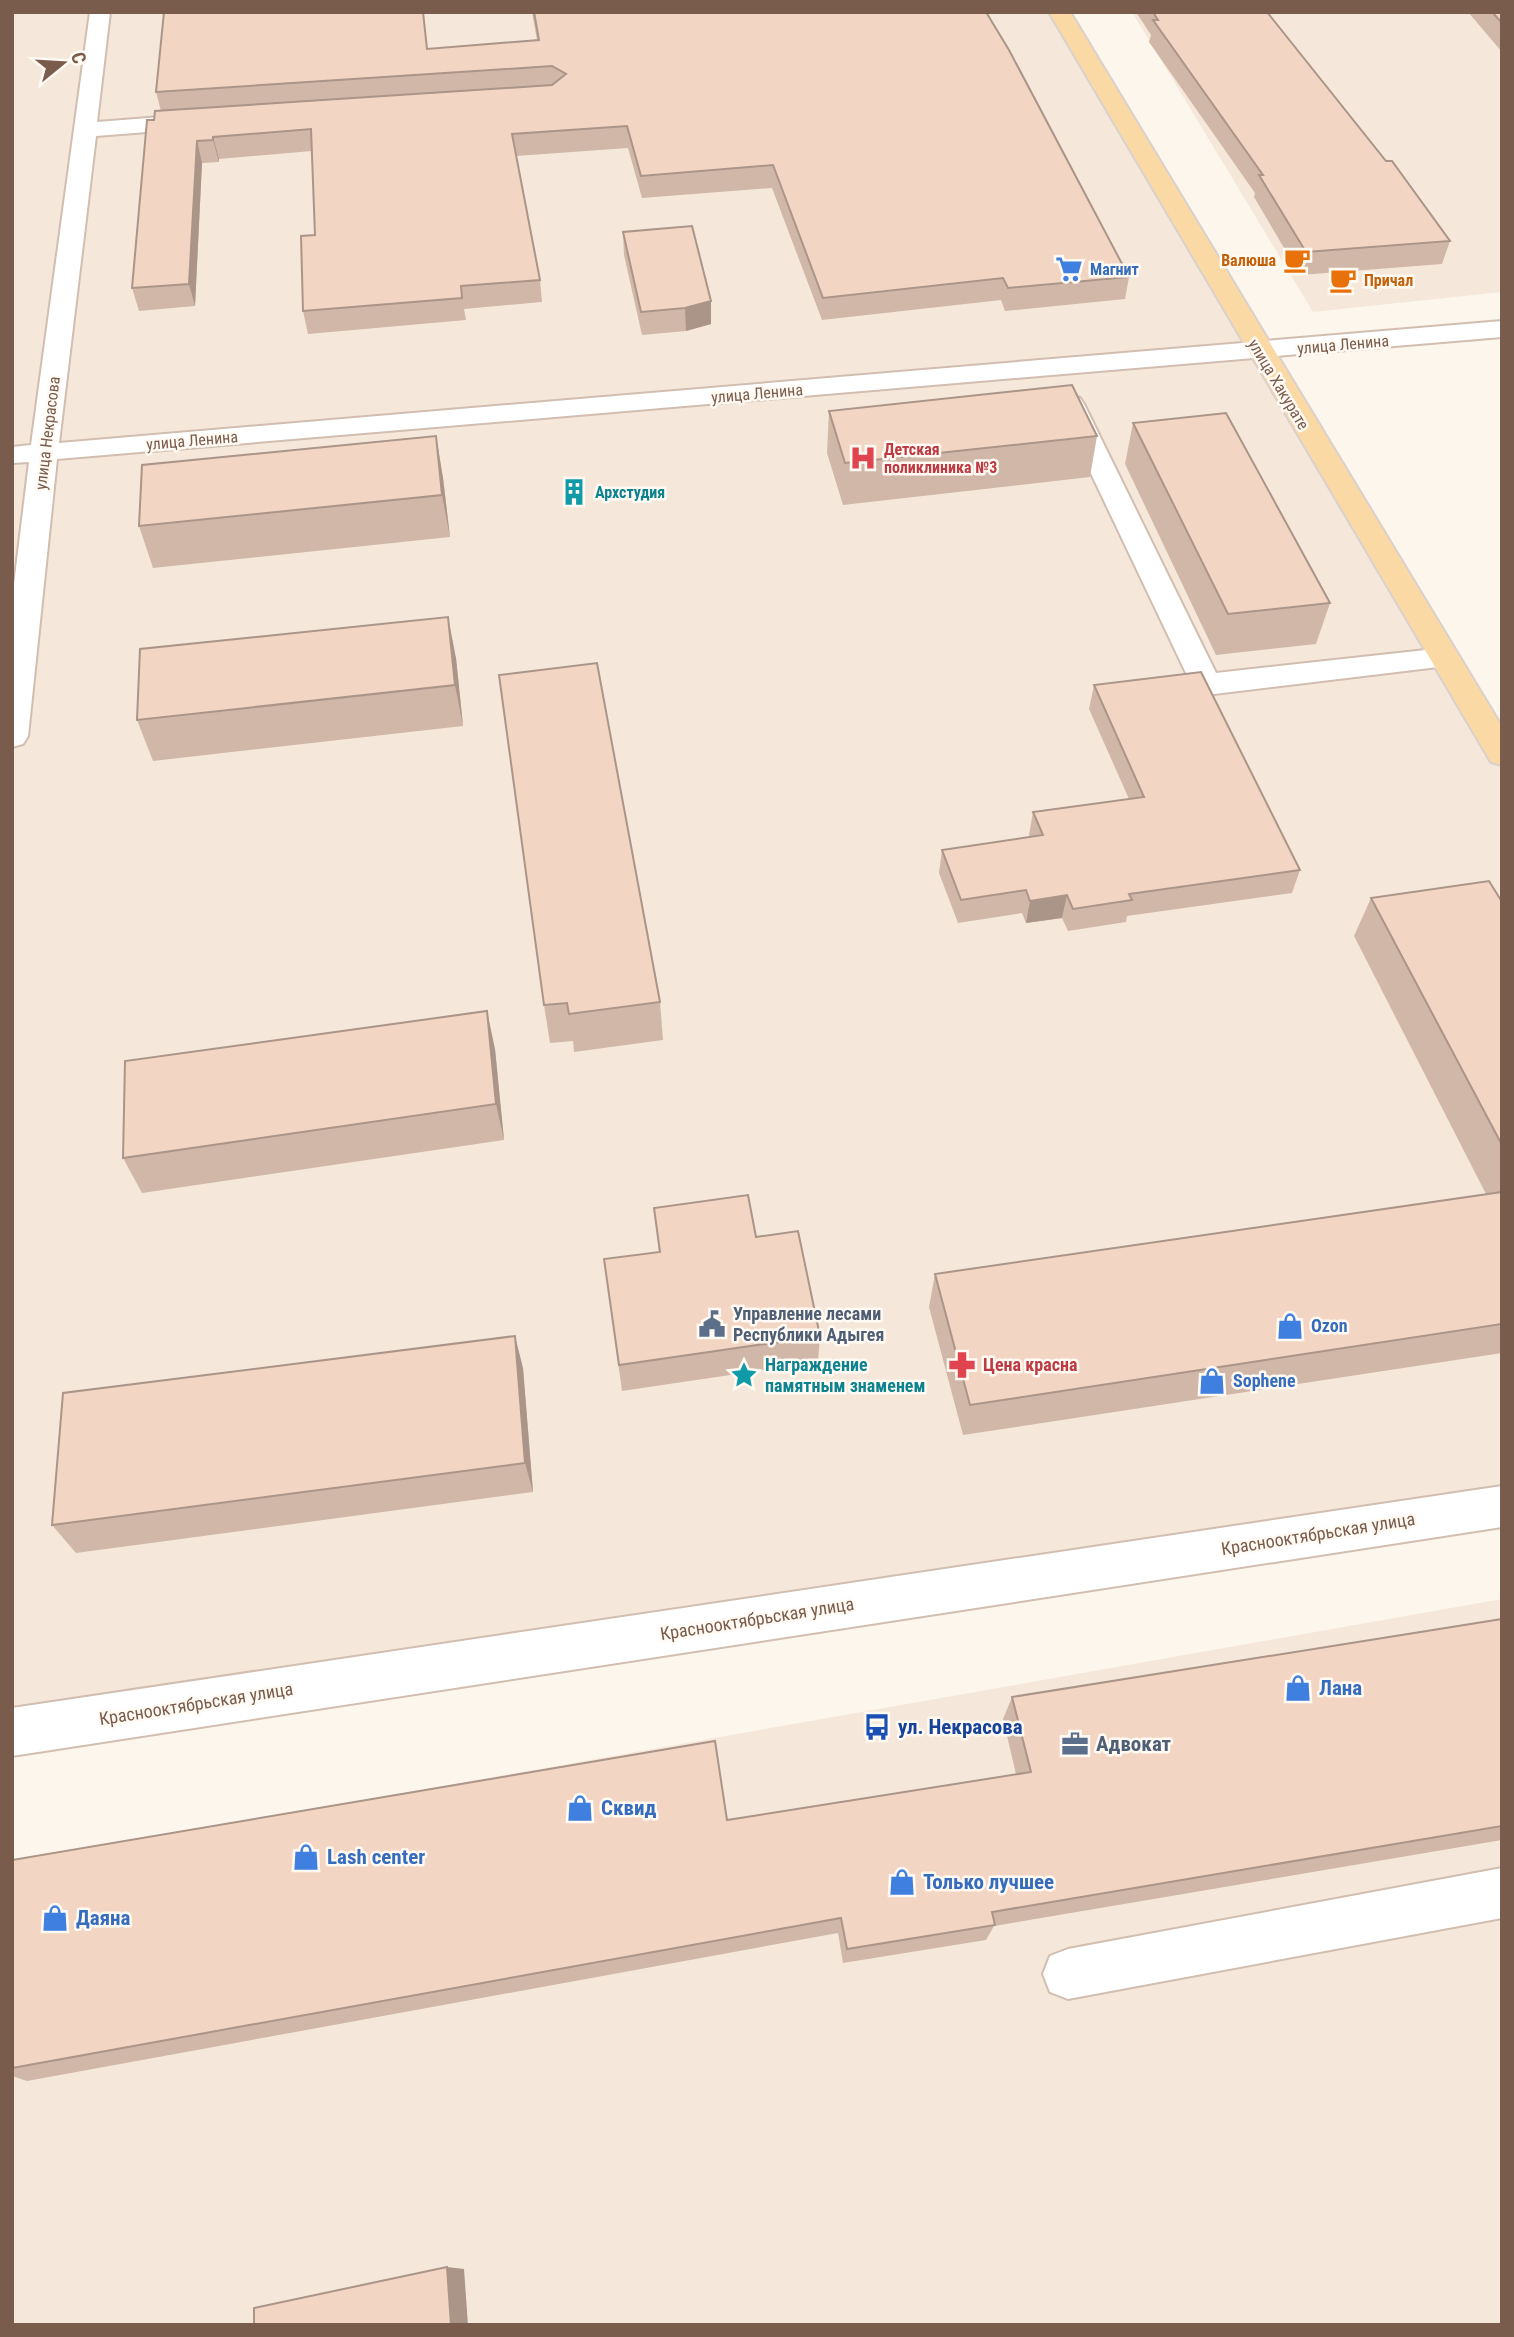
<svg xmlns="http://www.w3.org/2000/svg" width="1514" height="2337" viewBox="0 0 1514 2337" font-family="'Roboto Condensed',sans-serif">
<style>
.residential{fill:#f5e8da}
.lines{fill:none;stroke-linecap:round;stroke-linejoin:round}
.minor-casing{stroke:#d1beb0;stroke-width:4}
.major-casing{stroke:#dad1cd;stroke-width:4}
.minor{fill:#fff;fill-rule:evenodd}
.major{fill:#fbd9a5;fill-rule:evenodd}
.wall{fill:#d1b7a8}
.shaded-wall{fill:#aa9588}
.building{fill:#f3d5c3;stroke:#aa9588;stroke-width:2}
.labels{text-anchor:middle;stroke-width:5;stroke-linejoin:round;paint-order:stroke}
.far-food-label{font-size:16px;font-weight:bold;fill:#c56008;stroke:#fffaf3;text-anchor:end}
.far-shop-label{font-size:16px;font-weight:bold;fill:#366cbe;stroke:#fffaf3;text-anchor:start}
.far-street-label{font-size:16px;fill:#7a5c4d;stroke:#fffaf3}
.far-health-label{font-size:16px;font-weight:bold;fill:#be3a42;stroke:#fffaf3;text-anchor:start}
.far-culture-label{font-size:16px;font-weight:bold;fill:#0d838f;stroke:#fffaf3;text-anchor:start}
.service-label{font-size:18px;font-weight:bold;fill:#4e5e75;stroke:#fffaf3;text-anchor:start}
.shop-label{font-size:18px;font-weight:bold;fill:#366cbe;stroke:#fffaf3;text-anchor:start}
.culture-label{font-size:18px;font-weight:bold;fill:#0d838f;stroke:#fffaf3;text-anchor:start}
.health-label{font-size:18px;font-weight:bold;fill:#be3a42;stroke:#fffaf3;text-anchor:start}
.street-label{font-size:18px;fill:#7a5c4d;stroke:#fffaf3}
.near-shop-label{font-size:21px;font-weight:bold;fill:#366cbe;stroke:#fffaf3;text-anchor:start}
.near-transit-label{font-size:21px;font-weight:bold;fill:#164399;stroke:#fffaf3;text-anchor:start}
.near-service-label{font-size:21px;font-weight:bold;fill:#4e5e75;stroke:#fffaf3;text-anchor:start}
</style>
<rect width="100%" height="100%" fill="#fdf6ec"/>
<g class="residential">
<polygon points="12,12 1059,12 1502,754 1502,1506 12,1732"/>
<polygon points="1132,12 1502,12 1502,292 1313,312"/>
<polygon points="1502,1599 1502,2325 12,2325 12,1862"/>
</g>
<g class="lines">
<defs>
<g id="minor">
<polygon points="90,12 110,12 97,122 199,114 210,121 199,128 96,136 59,443 1502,321 1502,337 57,459 28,736 23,744 12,747 12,601 29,462 12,463 12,447 31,445"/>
<polygon points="1071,396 1080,398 1084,404 1216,673 1444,648 1455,651 1459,658 1455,665 1206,695 1195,692 1058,404 1062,398"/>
<polygon points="1502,1486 1502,1527 12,1756 12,1708"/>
<polygon points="1502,1868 1502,1918 1068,1999 1050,1992 1043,1974 1050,1956 1068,1949"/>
</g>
<polygon id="major" points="1049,12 1070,12 1502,727 1502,765 1491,762"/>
</defs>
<use href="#minor" class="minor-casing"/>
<use href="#major" class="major-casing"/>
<use href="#minor" class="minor"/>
<use href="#major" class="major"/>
</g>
<g class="wall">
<polygon points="532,12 986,12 1129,277 1125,299 1005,311 1001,300 822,320 772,188 642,198 628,148 516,156 540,280 542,302 464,309 466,320 308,334 303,311 315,235 312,151 219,159 219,162 202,163 195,306 139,311 132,288 154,120 161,111 156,92 428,49 537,40"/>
<polygon points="1136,12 1267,12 1450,241 1442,264 1300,275 1254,197 1255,193 1149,42 1151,35"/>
<polygon points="1468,12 1502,12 1502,52"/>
<polygon points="623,232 711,324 686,331 642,335 624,255"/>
<polygon points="829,411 1097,436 1090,477 843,505 827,453"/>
<polygon points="1133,423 1330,603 1316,644 1216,655 1125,464"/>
<polygon points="436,436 443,478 450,537 153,568 139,526"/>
<polygon points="456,658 463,726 153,761 137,720"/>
<polygon points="499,675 660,1002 663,1040 574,1052 573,1041 550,1043 544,1005"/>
<polygon points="1094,685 1300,870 1292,893 1127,916 1126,922 1068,931 1062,918 1026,923 1022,913 958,923 939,873 942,850 1030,837 1029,835 1033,812 1129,799 1089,709"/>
<polygon points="1371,898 1502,902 1502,1353 963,1435 929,1307 935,1274 1486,1194 1354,936"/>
<polygon points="495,1049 504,1140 142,1193 123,1158"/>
<polygon points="654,1208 756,1237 820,1336 818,1362 622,1391 604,1259 659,1252"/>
<polygon points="523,1368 533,1492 76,1553 52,1525"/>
<polygon points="1502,1619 1502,1840 994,1926 986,1940 843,1963 838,1933 27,2081 12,2076 12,1860 727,1820 1016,1774 1003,1719 1012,1697"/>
</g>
<g class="shaded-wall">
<polygon points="213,137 219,159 219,162 213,140"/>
<polygon points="197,141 202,163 195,306 189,284"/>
<polygon points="711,301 711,324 686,331 685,308"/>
<polygon points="436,436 443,478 450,537 442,495"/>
<polygon points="448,617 456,658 463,726 455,685"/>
<polygon points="1067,895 1062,918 1026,923 1030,901"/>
<polygon points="487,1011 495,1049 504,1140 496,1104"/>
<polygon points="515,1336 523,1368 533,1492 525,1463"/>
<polygon points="447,2267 464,2269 468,2325 451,2325"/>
</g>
<g class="building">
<polygon points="164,12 423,12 427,49 539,40 534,12 986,12 1009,50 1129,277 1008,288 1003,278 823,298 773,165 641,176 627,126 512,134 540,280 461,286 462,298 303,311 301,236 315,235 311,129 213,137 213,140 197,141 189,284 132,288 147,120 154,120 155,111 552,85 566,74 552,66 156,92"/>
<polygon points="1153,12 1267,12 1386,161 1392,161 1450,241 1306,252 1259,175 1263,175 1153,20 1158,20"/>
<polygon points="1492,12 1502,12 1502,23"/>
<polygon points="692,226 711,301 685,308 641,312 623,232"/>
<polygon points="1072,385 1097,436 845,463 829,411"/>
<polygon points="1226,413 1330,603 1228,614 1133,423"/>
<polygon points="436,436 442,495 139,526 142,465"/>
<polygon points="448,617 455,685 137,720 140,649"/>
<polygon points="597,663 660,1002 569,1014 567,1003 544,1005 499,675"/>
<polygon points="1201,672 1300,870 1129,894 1132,900 1073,909 1067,895 1030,901 1026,890 961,900 942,850 1043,835 1033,812 1144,797 1094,685"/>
<polygon points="1489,881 1502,902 1502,1145 1371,898"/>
<polygon points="487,1011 496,1104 123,1158 125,1061"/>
<polygon points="1502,1192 1502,1324 970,1405 935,1274"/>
<polygon points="748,1195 756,1237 798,1231 820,1336 619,1365 604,1259 660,1252 654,1208"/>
<polygon points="515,1336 525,1463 52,1525 63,1393"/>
<polygon points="1502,1619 1502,1826 992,1912 995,1925 847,1949 841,1918 12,2068 12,1860 715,1741 727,1820 1031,1772 1012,1697"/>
<polygon points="447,2267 451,2325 254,2325 254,2308"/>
</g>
<defs>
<symbol id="cafe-bare" viewBox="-9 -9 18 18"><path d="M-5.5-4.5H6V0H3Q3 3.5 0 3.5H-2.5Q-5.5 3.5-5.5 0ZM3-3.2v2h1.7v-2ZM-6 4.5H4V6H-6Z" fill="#e8710a" stroke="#fffaf3" stroke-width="2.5" paint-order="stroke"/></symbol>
<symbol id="supermarket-bare" viewBox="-9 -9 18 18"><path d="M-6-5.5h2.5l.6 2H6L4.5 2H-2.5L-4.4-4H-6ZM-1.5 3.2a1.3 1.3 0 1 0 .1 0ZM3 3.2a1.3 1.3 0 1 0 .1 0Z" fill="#3f7fe0" stroke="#fffaf3" stroke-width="2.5" paint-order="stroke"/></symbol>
<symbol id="hospital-bare" viewBox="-9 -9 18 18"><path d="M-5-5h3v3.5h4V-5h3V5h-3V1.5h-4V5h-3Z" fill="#e0444e" stroke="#fffaf3" stroke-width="2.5" paint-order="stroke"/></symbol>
<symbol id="building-bare" viewBox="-9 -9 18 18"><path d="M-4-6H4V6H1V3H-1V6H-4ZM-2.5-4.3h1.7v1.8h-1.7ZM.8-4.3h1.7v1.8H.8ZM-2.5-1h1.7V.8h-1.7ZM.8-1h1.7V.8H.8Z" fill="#0f9aa8" stroke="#fffaf3" stroke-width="2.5" paint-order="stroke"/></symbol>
<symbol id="civic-bare" viewBox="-9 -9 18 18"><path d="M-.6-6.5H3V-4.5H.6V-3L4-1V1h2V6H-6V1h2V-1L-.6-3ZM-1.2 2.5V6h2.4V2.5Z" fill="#5c6f8a" stroke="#fffaf3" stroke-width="2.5" paint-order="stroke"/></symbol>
<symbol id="shop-bare" viewBox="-9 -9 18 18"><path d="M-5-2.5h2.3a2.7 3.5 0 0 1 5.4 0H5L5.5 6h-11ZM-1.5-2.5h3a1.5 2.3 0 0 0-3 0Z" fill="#3f7fe0" stroke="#fffaf3" stroke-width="2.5" paint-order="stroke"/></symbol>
<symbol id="pharmacy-bare" viewBox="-9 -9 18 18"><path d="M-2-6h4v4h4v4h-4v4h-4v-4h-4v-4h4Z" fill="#e0444e" stroke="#fffaf3" stroke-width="2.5" paint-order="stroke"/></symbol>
<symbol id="sight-bare" viewBox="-9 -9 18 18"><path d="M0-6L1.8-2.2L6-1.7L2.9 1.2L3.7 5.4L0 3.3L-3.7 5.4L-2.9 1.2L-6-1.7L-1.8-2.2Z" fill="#0f9aa8" stroke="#fffaf3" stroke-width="2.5" paint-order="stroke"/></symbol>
<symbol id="bus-bare" viewBox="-9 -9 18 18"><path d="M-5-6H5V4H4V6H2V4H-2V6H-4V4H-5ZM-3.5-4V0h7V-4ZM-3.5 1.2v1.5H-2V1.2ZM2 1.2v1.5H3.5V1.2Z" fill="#1a4fb4" stroke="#fffaf3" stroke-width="2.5" paint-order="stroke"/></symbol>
<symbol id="office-bare" viewBox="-9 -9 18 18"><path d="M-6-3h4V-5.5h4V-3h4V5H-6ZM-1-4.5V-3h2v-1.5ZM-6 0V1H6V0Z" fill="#5c6f8a" stroke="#fffaf3" stroke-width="2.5" paint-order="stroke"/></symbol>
</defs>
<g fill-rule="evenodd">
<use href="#cafe-bare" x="1278" y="241" width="38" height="38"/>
<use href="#supermarket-bare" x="1050" y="250" width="38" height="38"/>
<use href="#cafe-bare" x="1324" y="261" width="38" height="38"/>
<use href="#hospital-bare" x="844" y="439" width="38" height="38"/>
<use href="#building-bare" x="555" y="473" width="38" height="38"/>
<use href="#civic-bare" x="693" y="1305" width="38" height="38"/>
<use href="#shop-bare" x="1271" y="1307" width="38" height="38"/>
<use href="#pharmacy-bare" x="943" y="1346" width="38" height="38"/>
<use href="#sight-bare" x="725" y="1356" width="38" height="38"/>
<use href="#shop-bare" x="1193" y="1362" width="38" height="38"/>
<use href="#shop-bare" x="1279" y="1669" width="38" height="38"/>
<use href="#bus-bare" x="858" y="1708" width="38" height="38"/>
<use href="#office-bare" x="1056" y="1725" width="38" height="38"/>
<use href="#shop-bare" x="561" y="1789" width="38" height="38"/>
<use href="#shop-bare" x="287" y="1838" width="38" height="38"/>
<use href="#shop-bare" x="883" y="1863" width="38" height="38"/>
<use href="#shop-bare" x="36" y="1899" width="38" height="38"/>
</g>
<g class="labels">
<g class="far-food-label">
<text x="1276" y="266">Валюша</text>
<text x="1364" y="286" text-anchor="start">Причал</text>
</g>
<g class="far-shop-label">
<text x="1090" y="275">Магнит</text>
</g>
<g class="far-street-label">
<text transform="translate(1343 344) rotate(-5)" y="6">улица Ленина</text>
<text transform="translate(1279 384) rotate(59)" y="6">улица Хакурате</text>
<text transform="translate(757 393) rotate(-5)" y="6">улица Ленина</text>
<text transform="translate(47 433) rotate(-83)" y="6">улица Некрасова</text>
<text transform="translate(192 440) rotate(-5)" y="6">улица Ленина</text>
</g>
<g class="far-health-label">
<text x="884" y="455">Детская<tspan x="884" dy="18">поликлиника №3</tspan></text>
</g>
<g class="far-culture-label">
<text x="595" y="498">Архстудия</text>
</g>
<g class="service-label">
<text x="733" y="1320">Управление лесами<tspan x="733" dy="21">Республики Адыгея</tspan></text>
</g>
<g class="shop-label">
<text x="1311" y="1332">Ozon</text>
<text x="1233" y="1387">Sophene</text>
</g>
<g class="culture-label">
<text x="765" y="1371">Награждение<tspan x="765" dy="21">памятным знаменем</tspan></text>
</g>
<g class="health-label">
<text x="983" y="1371">Цена красна</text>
</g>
<g class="street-label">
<text transform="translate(1318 1534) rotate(-9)" y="6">Краснооктябрьская улица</text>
<text transform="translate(757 1619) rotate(-9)" y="6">Краснооктябрьская улица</text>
<text transform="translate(196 1704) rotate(-9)" y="6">Краснооктябрьская улица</text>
</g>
<g class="near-shop-label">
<text x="1319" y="1695">Лана</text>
<text x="601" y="1815">Сквид</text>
<text x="327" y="1864">Lash center</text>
<text x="923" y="1889">Только лучшее</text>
<text x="76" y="1925">Даяна</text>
</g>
<g class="near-transit-label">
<text x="898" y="1734">ул. Некрасова</text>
</g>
<g class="near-service-label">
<text x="1096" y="1751">Адвокат</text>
</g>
</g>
<rect width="1514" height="2337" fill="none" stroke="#7a5c4d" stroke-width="28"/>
<g transform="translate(63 63) rotate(72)" stroke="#fffaf3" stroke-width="5" paint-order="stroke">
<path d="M0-5L12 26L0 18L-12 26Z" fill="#7a5c4d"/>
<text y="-10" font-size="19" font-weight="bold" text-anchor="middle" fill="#7a5c4d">С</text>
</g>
</svg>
